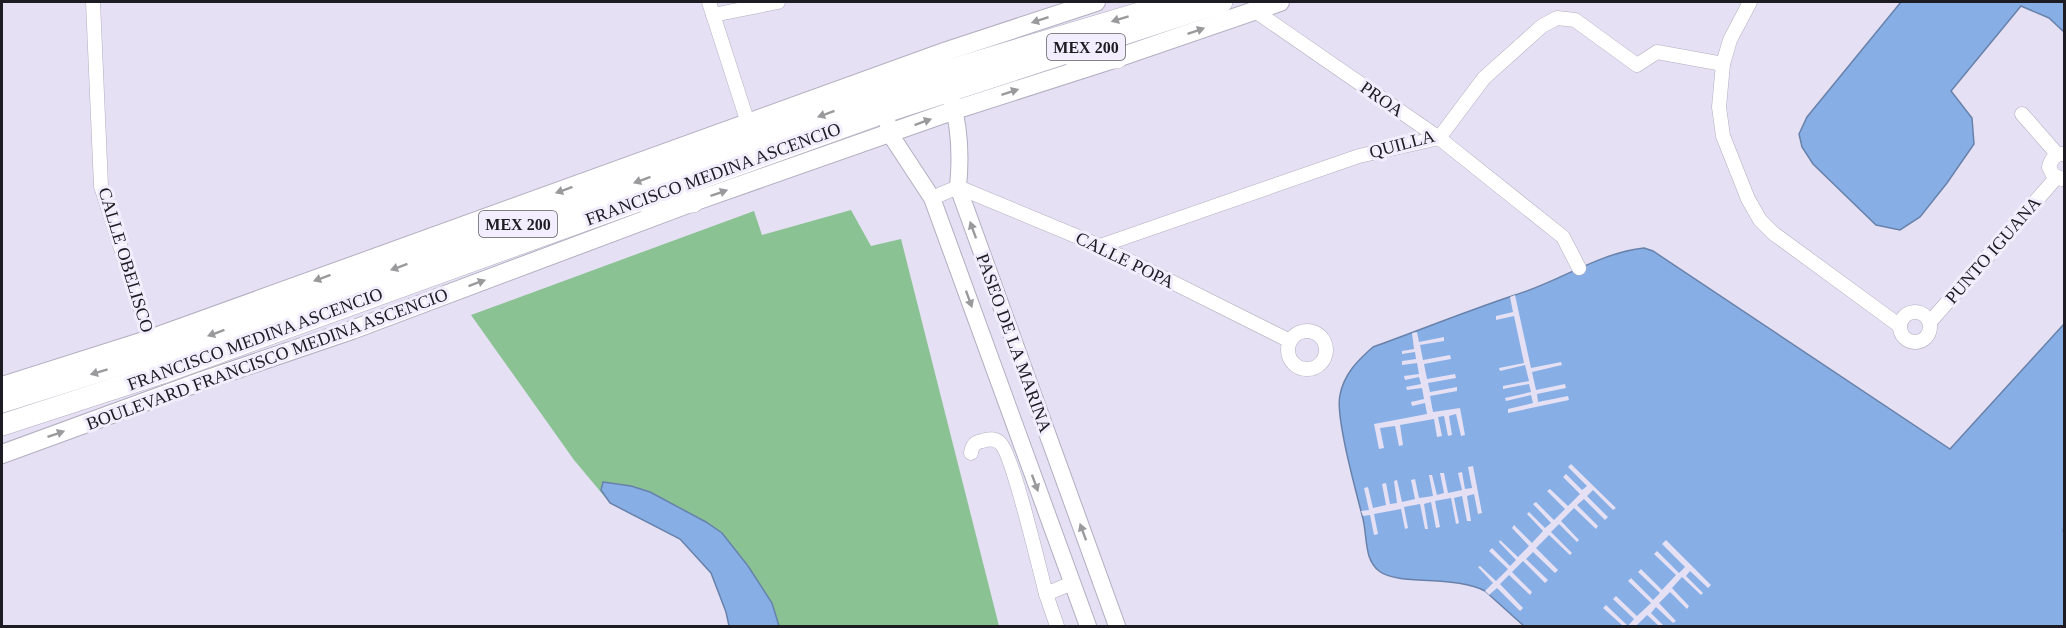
<svg xmlns="http://www.w3.org/2000/svg" width="2066" height="628" viewBox="0 0 2066 628" font-family="'Times New Roman',serif">
<style>
.grass{fill:#8ac294}
.water{fill:#87aee5;stroke:#6882ab;stroke-width:1.5}
.pier{fill:#e5e0f3}
.lines{fill:none;stroke-linecap:round;stroke-linejoin:round}
.minor-casing{stroke:#b2aec0;stroke-width:15}
.tertiary-casing{stroke:#b2aec0;stroke-width:18}
.secondary-casing{stroke:#b2aec0;stroke-width:20}
.trunk-casing{stroke:#b2aec0;stroke-width:22}
.minor{stroke:#fff;stroke-width:14}
.tertiary{stroke:#fff;stroke-width:16}
.secondary{stroke:#fff;stroke-width:18}
.trunk{stroke:#fff;stroke-width:21}
.oneway{fill:#9a999c}
.labels{text-anchor:middle;stroke-width:6;stroke-linejoin:round;paint-order:stroke}
.shield{fill:#f2eefd;stroke:#5e5b64;stroke-width:1.5}
.shield-label{font-size:16px;font-weight:bold;fill:#1e1c23}
.street-label{font-size:18px;fill:#1e1c23;stroke:#f2eefd}
</style>
<rect width="100%" height="100%" fill="#e5e0f3"/>
<polygon class="grass" points="851,210 871,246 901,239 999,626 729,626 726,612 711,573 680,539 610,503 574,460 471,315 754,211 762,235"/>
<g class="water">
<polygon points="1901,2 2064,2 2064,32 2049,18 2021,6 1951,91 1972,118 1974,144 1947,183 1920,217 1900,230 1876,225 1813,164 1802,147 1799,134 1807,117"/>
<path d="M1644 248 1653 251 1950 449 2064 324V528L2063 531 2064 532V626H1524L1485 591C1457 575 1398 586 1379 571 1374 567 1371 562 1369 556 1365 543 1366 528 1362 515 1356 491 1335 416 1340 395 1344 374 1358 360 1373 347 1420 330 1467 311 1515 295 1559 282 1598 253 1644 248Z"/>
<polygon points="603,482 631,486 650,492 706,522 722,533 748,566 772,603 779,626 729,626 726,612 711,573 680,539 610,503 601,490"/>
</g>
<g class="pier">
<polygon points="1515,295 1531,368 1561,362 1562,365 1532,372 1536,390 1565,384 1566,388 1537,394 1538,402 1568,396 1569,400 1508,413 1508,409 1533,403 1531,395 1506,401 1505,398 1531,392 1529,384 1503,389 1503,386 1529,381 1525,365 1500,371 1499,368 1524,363 1514,316 1496,320 1496,316 1513,312 1510,297"/>
<polygon points="1417,332 1419,342 1444,337 1444,341 1420,345 1423,360 1450,355 1451,359 1424,364 1427,379 1455,374 1456,378 1428,383 1430,392 1457,387 1457,391 1430,396 1433,412 1460,408 1465,435 1461,436 1456,414 1449,416 1452,435 1448,436 1444,416 1438,417 1442,436 1437,437 1434,419 1400,425 1403,445 1399,446 1395,426 1380,428 1384,448 1379,449 1374,424 1427,414 1425,403 1412,406 1411,402 1424,399 1422,388 1407,390 1406,387 1421,384 1419,377 1405,380 1404,376 1419,374 1417,363 1402,365 1402,361 1416,359 1415,352 1402,354 1402,351 1414,349 1412,333"/>
<polygon points="1571,464 1616,508 1613,510 1593,490 1587,496 1608,517 1605,520 1584,499 1577,505 1598,526 1596,529 1574,508 1561,521 1579,540 1577,542 1559,524 1551,532 1572,553 1570,555 1549,535 1536,548 1558,570 1555,573 1533,552 1526,559 1548,580 1545,583 1523,561 1512,572 1532,592 1530,595 1509,575 1500,584 1523,608 1520,611 1497,588 1489,595 1485,591 1493,583 1478,567 1480,566 1496,581 1508,569 1489,551 1492,548 1510,566 1516,560 1499,542 1500,540 1518,557 1529,546 1512,528 1514,525 1532,543 1543,531 1527,514 1529,512 1545,528 1551,523 1533,504 1536,502 1554,520 1565,509 1547,491 1550,489 1568,506 1580,494 1563,477 1566,474 1582,490 1587,486 1568,467"/>
<polygon points="1473,466 1482,513 1478,514 1474,494 1467,496 1471,521 1467,521 1462,496 1454,498 1459,523 1456,524 1451,498 1435,501 1440,527 1436,528 1431,502 1424,504 1428,529 1425,529 1420,504 1404,507 1408,528 1405,529 1401,509 1374,514 1378,534 1374,535 1370,515 1363,516 1361,511 1369,510 1364,488 1368,487 1373,508 1386,505 1382,484 1386,483 1390,504 1397,503 1394,481 1397,480 1402,502 1415,499 1411,480 1415,479 1419,498 1433,496 1429,475 1432,475 1437,495 1444,493 1440,473 1444,473 1448,493 1462,490 1458,473 1462,472 1465,489 1472,488 1468,467"/>
<polygon points="1666,540 1711,585 1708,588 1690,571 1686,576 1703,593 1701,595 1682,577 1672,588 1689,606 1687,609 1670,592 1659,603 1676,621 1673,623 1656,607 1651,613 1664,626 1659,626 1647,615 1636,626 1623,626 1603,608 1606,605 1628,626 1634,619 1613,599 1616,596 1637,616 1651,603 1628,581 1631,578 1653,600 1660,593 1638,572 1641,569 1662,590 1676,575 1654,554 1657,551 1679,573 1685,567 1662,544"/>
</g>
<g class="lines">
<defs>
<g id="minor">
<polyline points="93,2 101,186 153,348"/>
<polyline points="709,2 748,123"/>
<polyline points="1750,2 1730,40 1723,64 1719,107 1723,136 1748,199 1760,220 1773,233 1900,326"/>
<polyline points="1255,11 1439,138 1563,237 1579,268"/>
<polyline points="713,15 778,2"/>
<polyline points="2022,114 2057,154"/>
<path d="M2062 179 2053 175 2049 167C2051 159 2056 153 2064 154"/>
<polyline points="932,198 958,187 1100,246 1290,341"/>
<polyline points="1100,246 1359,156 1439,138 1484,78 1542,26 1557,18 1575,20 1637,65 1657,52 1723,64"/>
<circle cx="1915" cy="327" r="15"/>
<polyline points="1930,322 2056,178"/>
<circle cx="1307" cy="350" r="19"/>
<path d="M971 453C972 446 975 442 982 441 988 439 995 438 1000 443 1012 452 1040 571 1046 594"/>
<polyline points="1057,626 1046,594 1072,583"/>
</g>
<g id="tertiary">
<path d="M951 98C960 127 961 157 958 187L1117 626"/>
<polyline points="883,101 890,134 932,198 1088,626"/>
</g>
<g id="secondary">
<polyline points="2,386 150,339 947,51 1096,2"/>
<polyline points="2,454 202,381 352,330 693,202 955,110 1117,58 1280,2"/>
</g>
<g id="trunk">
<polyline points="1072,56 1117,58"/>
<polyline points="647,203 693,202"/>
<polyline points="2,402 155,354 943,72 1176,2"/>
<polyline points="2,425 162,373 885,112 1222,2"/>
</g>
</defs>
<use href="#minor" class="minor-casing"/>
<use href="#tertiary" class="tertiary-casing"/>
<use href="#secondary" class="secondary-casing"/>
<use href="#trunk" class="trunk-casing"/>
<use href="#minor" class="minor"/>
<use href="#tertiary" class="tertiary"/>
<use href="#secondary" class="secondary"/>
<use href="#trunk" class="trunk"/>
</g>
<defs><path id="oneway-solid" d="M-6-.8H1V-3.2L6.5 0L1 3.2V.8H-6Z" transform="scale(1.5)"/></defs>
<g class="oneway">
<use href="#oneway-solid" transform="translate(1120 19) rotate(163)"/>
<use href="#oneway-solid" transform="translate(1040 20) rotate(162)"/>
<use href="#oneway-solid" transform="translate(1196 31) rotate(-19)"/>
<use href="#oneway-solid" transform="translate(1010 92) rotate(-18)"/>
<use href="#oneway-solid" transform="translate(826 114) rotate(160)"/>
<use href="#oneway-solid" transform="translate(923 122) rotate(-20)"/>
<use href="#oneway-solid" transform="translate(642 180) rotate(160)"/>
<use href="#oneway-solid" transform="translate(564 190) rotate(160)"/>
<use href="#oneway-solid" transform="translate(719 193) rotate(-19)"/>
<use href="#oneway-solid" transform="translate(973 230) rotate(-110)"/>
<use href="#oneway-solid" transform="translate(399 267) rotate(160)"/>
<use href="#oneway-solid" transform="translate(322 278) rotate(160)"/>
<use href="#oneway-solid" transform="translate(477 283) rotate(-20)"/>
<use href="#oneway-solid" transform="translate(969 299) rotate(70)"/>
<use href="#oneway-solid" transform="translate(216 333) rotate(160)"/>
<use href="#oneway-solid" transform="translate(99 372) rotate(163)"/>
<use href="#oneway-solid" transform="translate(56 434) rotate(-19)"/>
<use href="#oneway-solid" transform="translate(1035 483) rotate(70)"/>
<use href="#oneway-solid" transform="translate(1083 532) rotate(-110)"/>
</g>
<g class="labels">
<g class="shield">
<rect x="1047" y="34" width="78" height="26" rx="4.5"/>
<rect x="479" y="211" width="78" height="26" rx="4.5"/>
</g>
<g class="shield-label">
<text x="1086" y="53">MEX 200</text>
<text x="518" y="230">MEX 200</text>
</g>
<g class="street-label">
<text transform="translate(1382 99) rotate(35)" y="6">PROA</text>
<text transform="translate(1402 144) rotate(-15)" y="6">QUILLA</text>
<text transform="translate(713 174) rotate(-20)" y="6">FRANCISCO MEDINA ASCENCIO</text>
<text transform="translate(1993 250) rotate(-49)" y="6">PUNTO IGUANA</text>
<text transform="translate(126 260) rotate(73)" y="6">CALLE OBELISCO</text>
<text transform="translate(1125 260) rotate(26)" y="6">CALLE POPA</text>
<text transform="translate(255 339) rotate(-20)" y="6">FRANCISCO MEDINA ASCENCIO</text>
<text transform="translate(1014 343) rotate(70)" y="6">PASEO DE LA MARINA</text>
<text transform="translate(267 359) rotate(-20)" y="6">BOULEVARD FRANCISCO MEDINA ASCENCIO</text>
</g>
</g>
<rect width="2066" height="628" fill="none" stroke="#1e1c23" stroke-width="6"/>
</svg>
